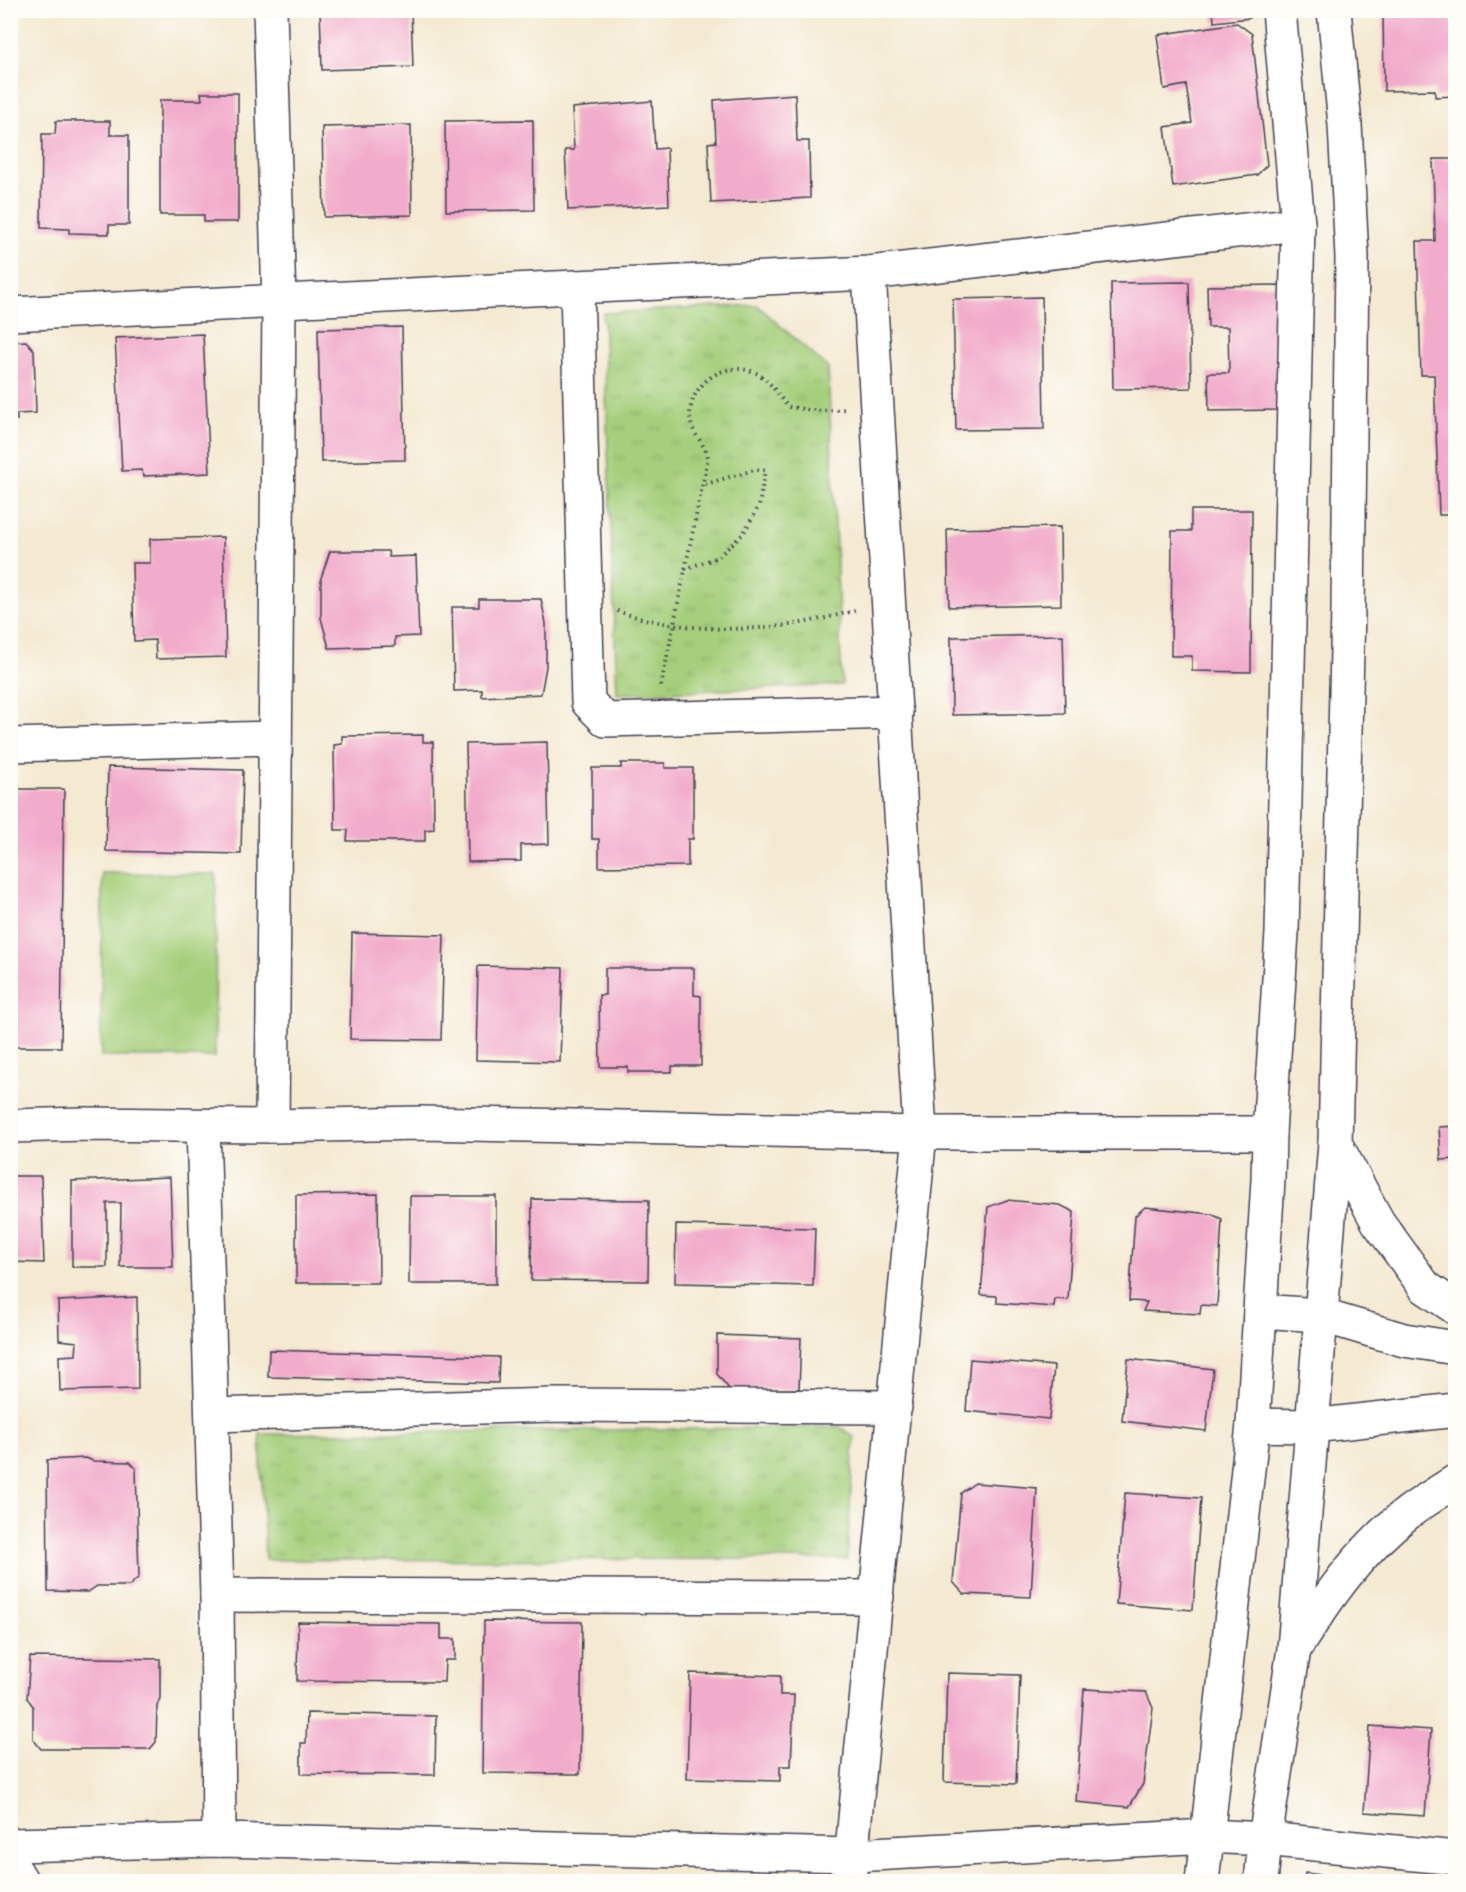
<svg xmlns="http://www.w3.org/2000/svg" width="1466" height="1892" viewBox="0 0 1466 1892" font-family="'IM FELL Great Primer',serif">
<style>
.park{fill:url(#park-tufts);stroke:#64785b;stroke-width:1.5}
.pitch{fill:#a5cf7b;stroke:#64785b;stroke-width:1.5}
.building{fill:#f2accb}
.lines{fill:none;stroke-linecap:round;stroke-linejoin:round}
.minor-casing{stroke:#424052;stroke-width:36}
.path{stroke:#424052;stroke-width:4;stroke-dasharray:1.5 4.5;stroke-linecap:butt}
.minor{stroke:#fff;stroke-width:33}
</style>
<defs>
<pattern id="park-tufts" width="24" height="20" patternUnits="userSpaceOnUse" patternTransform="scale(1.5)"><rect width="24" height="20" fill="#a5cf7b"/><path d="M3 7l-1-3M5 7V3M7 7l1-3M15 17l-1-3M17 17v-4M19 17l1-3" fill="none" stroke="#8eb16b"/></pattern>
</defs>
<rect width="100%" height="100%" fill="#fdfcf7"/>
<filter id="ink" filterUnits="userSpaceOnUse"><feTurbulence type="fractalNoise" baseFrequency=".0167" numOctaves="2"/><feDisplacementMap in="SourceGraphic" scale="12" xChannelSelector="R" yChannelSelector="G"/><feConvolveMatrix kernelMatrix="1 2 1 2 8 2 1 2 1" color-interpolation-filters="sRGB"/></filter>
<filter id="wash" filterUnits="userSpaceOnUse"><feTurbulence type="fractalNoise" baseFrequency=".008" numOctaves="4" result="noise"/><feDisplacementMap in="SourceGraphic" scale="24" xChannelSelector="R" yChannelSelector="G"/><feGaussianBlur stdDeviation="1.35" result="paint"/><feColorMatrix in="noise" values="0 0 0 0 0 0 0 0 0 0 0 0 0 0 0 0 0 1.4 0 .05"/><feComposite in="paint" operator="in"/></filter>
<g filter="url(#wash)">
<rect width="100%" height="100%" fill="#f4e9d1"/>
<g class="park">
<polygon points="757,305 828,368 842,685 617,694 603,313"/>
<polygon points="840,1427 854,1437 847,1559 265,1560 260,1434"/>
</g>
<polygon class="pitch" points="102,873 216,874 215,1057 101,1057"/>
<g id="blocks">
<g class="building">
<polygon points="320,10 411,10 413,67 322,70"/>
<polygon points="1213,10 1249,10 1250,18 1214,22"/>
<polygon points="1383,10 1456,10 1456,96 1435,97 1435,90 1384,91"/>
<polygon points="1237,23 1252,34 1267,165 1257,175 1173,187 1165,127 1192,123 1186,85 1164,89 1157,35"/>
<polygon points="201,93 238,93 238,222 204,222 204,215 160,215 160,100 202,100"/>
<polygon points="795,94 797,141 809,141 810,198 711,203 708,143 716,142 714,100"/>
<polygon points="652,101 655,149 667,148 669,205 568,210 565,150 574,150 572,108"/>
<polygon points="533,120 534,210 446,211 445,121"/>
<polygon points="56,121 110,121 110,135 129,135 129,225 109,225 109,234 69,233 69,229 41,228 42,134 55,134"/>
<polygon points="411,125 412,215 324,217 322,127"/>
<polygon points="1433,159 1456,159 1456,515 1439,515 1434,375 1421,375 1417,241 1435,241"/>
<polygon points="1189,282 1191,388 1113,389 1111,283"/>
<polygon points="1284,285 1286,410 1209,411 1208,373 1229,373 1228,327 1208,327 1207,286"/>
<polygon points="1042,297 1044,429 956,430 953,299"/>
<polygon points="402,327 405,460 321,462 318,329"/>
<polygon points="203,334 210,473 144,476 141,470 122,471 115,338"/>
<polygon points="26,341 34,350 36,413 17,414 17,420 10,420 10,342"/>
<polygon points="1191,510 1252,510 1251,672 1192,671 1192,656 1171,656 1172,531 1191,531"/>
<polygon points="1060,527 1061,605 949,607 947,529"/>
<polygon points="223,537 226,657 156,659 155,640 134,641 132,563 150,563 150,539"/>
<polygon points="330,551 388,551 389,557 416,556 419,636 395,637 395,646 329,648 321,618 321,578"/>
<polygon points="479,599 541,599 546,623 546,667 541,694 482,697 482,690 454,691 452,607 479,607"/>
<polygon points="1063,635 1065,713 952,715 951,637"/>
<polygon points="423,735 423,742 433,742 434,829 425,830 425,841 347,841 348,830 335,830 334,745 342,744 342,736"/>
<polygon points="547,742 549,844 521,845 521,861 468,862 466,744"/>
<polygon points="621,763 665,763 665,768 693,768 693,839 688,839 688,866 599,867 599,839 592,839 592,768 621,768"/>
<polygon points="108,767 243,770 241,854 106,851"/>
<polygon points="10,789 64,789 61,1047 10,1047"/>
<polygon points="352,933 444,935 441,1040 350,1039"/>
<polygon points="478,966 563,968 560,1062 476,1060"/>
<polygon points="605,968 694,968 694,995 701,996 701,1066 672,1066 672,1072 628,1072 628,1067 600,1067 599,995 605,995"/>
<polygon points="1456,1126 1456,1159 1441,1160 1439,1127"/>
<polygon points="10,1176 41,1176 44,1263 10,1262"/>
<polygon points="170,1177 173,1267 120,1267 121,1203 107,1203 107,1267 72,1267 72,1181"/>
<polygon points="378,1194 379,1283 296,1283 296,1195"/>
<polygon points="410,1196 496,1196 496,1284 409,1284"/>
<polygon points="532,1199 649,1200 648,1281 531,1280"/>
<polygon points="1007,1200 1060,1205 1074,1212 1068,1300 1055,1299 1054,1307 997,1303 997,1296 981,1295 988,1207"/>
<polygon points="1145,1207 1211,1214 1222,1219 1217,1306 1201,1305 1200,1314 1143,1311 1147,1302 1129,1301 1135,1216"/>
<polygon points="676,1225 815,1228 813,1286 675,1283"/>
<polygon points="137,1297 138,1389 60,1391 59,1356 76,1355 77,1342 59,1340 58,1301"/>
<polygon points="717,1335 801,1338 799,1389 730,1390 717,1374"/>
<polygon points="269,1350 499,1357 498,1383 268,1377"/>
<polygon points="970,1359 1054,1366 1049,1419 966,1411"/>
<polygon points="1128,1359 1213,1369 1206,1431 1122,1421"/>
<polygon points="86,1458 93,1461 130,1462 136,1468 139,1577 129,1586 97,1586 88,1592 48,1591 47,1460"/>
<polygon points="975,1483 1037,1488 1031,1597 964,1594 953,1582 961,1493"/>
<polygon points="1125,1493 1201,1498 1193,1610 1116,1604"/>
<polygon points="484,1621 582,1622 580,1774 482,1773"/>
<polygon points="298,1622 441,1624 441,1639 455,1639 455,1660 445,1660 444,1682 297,1681"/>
<polygon points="30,1657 160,1659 160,1698 157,1706 156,1742 150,1749 41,1749 33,1739 33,1706 27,1698"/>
<polygon points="690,1673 780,1676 780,1695 794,1695 791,1766 780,1766 780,1781 687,1779"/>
<polygon points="947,1673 1020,1675 1016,1784 944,1782"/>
<polygon points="1084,1689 1146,1692 1153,1708 1143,1784 1129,1807 1076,1802"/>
<polygon points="307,1713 436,1716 435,1775 301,1774 301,1743 306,1743"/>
<polygon points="1370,1726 1431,1730 1425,1816 1364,1812"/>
<polygon points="1305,1873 1361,1880 1361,1882 1303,1882"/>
</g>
</g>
</g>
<g filter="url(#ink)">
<use href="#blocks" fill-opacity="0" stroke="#424052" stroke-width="1.5"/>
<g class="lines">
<defs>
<g id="minor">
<polyline points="270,10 279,301 272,1126"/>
<polyline points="577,287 588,702 606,720 896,712"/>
<polyline points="10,314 869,273 1298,224"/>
<polyline points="10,745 275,738"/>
<polyline points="10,1126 85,1124 272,1126 421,1123 920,1133 1269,1133"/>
<polyline points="203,1126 217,1595 219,1840"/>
<polyline points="1335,1143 1378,1222 1425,1287 1456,1308"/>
<polyline points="1260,1311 1320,1315 1404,1340 1456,1348"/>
<polyline points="212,1415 554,1405 895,1407"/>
<polyline points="1253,1425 1312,1426 1456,1410"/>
<polyline points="217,1595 877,1597"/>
<path d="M1295 1648C1327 1598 1361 1548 1409 1512 1424 1501 1440 1491 1456 1481"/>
<polyline points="10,1845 219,1840 853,1855 1208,1836 1265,1839 1456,1858"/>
<polyline points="10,1862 22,1882"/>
<polyline points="849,1882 920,1133 869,273"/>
<polyline points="1202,1882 1253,1425 1268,1180 1269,1133 1282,933 1298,224 1279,10"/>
<polyline points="1261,1882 1265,1839 1294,1649 1335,1143 1348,609 1352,257 1345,125 1334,10"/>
</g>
</defs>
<use href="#minor" class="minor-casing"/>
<g class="path">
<polyline points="685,569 718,557 743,534 759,506 765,470 754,470 702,485"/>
<path d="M617 611C674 630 736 633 795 624 816 621 837 615 858 610"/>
<path d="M661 686 708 458C705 442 691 435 690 416 690 382 726 359 756 373 770 380 778 395 788 407L822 411 846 409"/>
</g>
<use href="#minor" class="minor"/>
</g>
</g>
<rect width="1466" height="1892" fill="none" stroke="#fdfcf7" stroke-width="36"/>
</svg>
